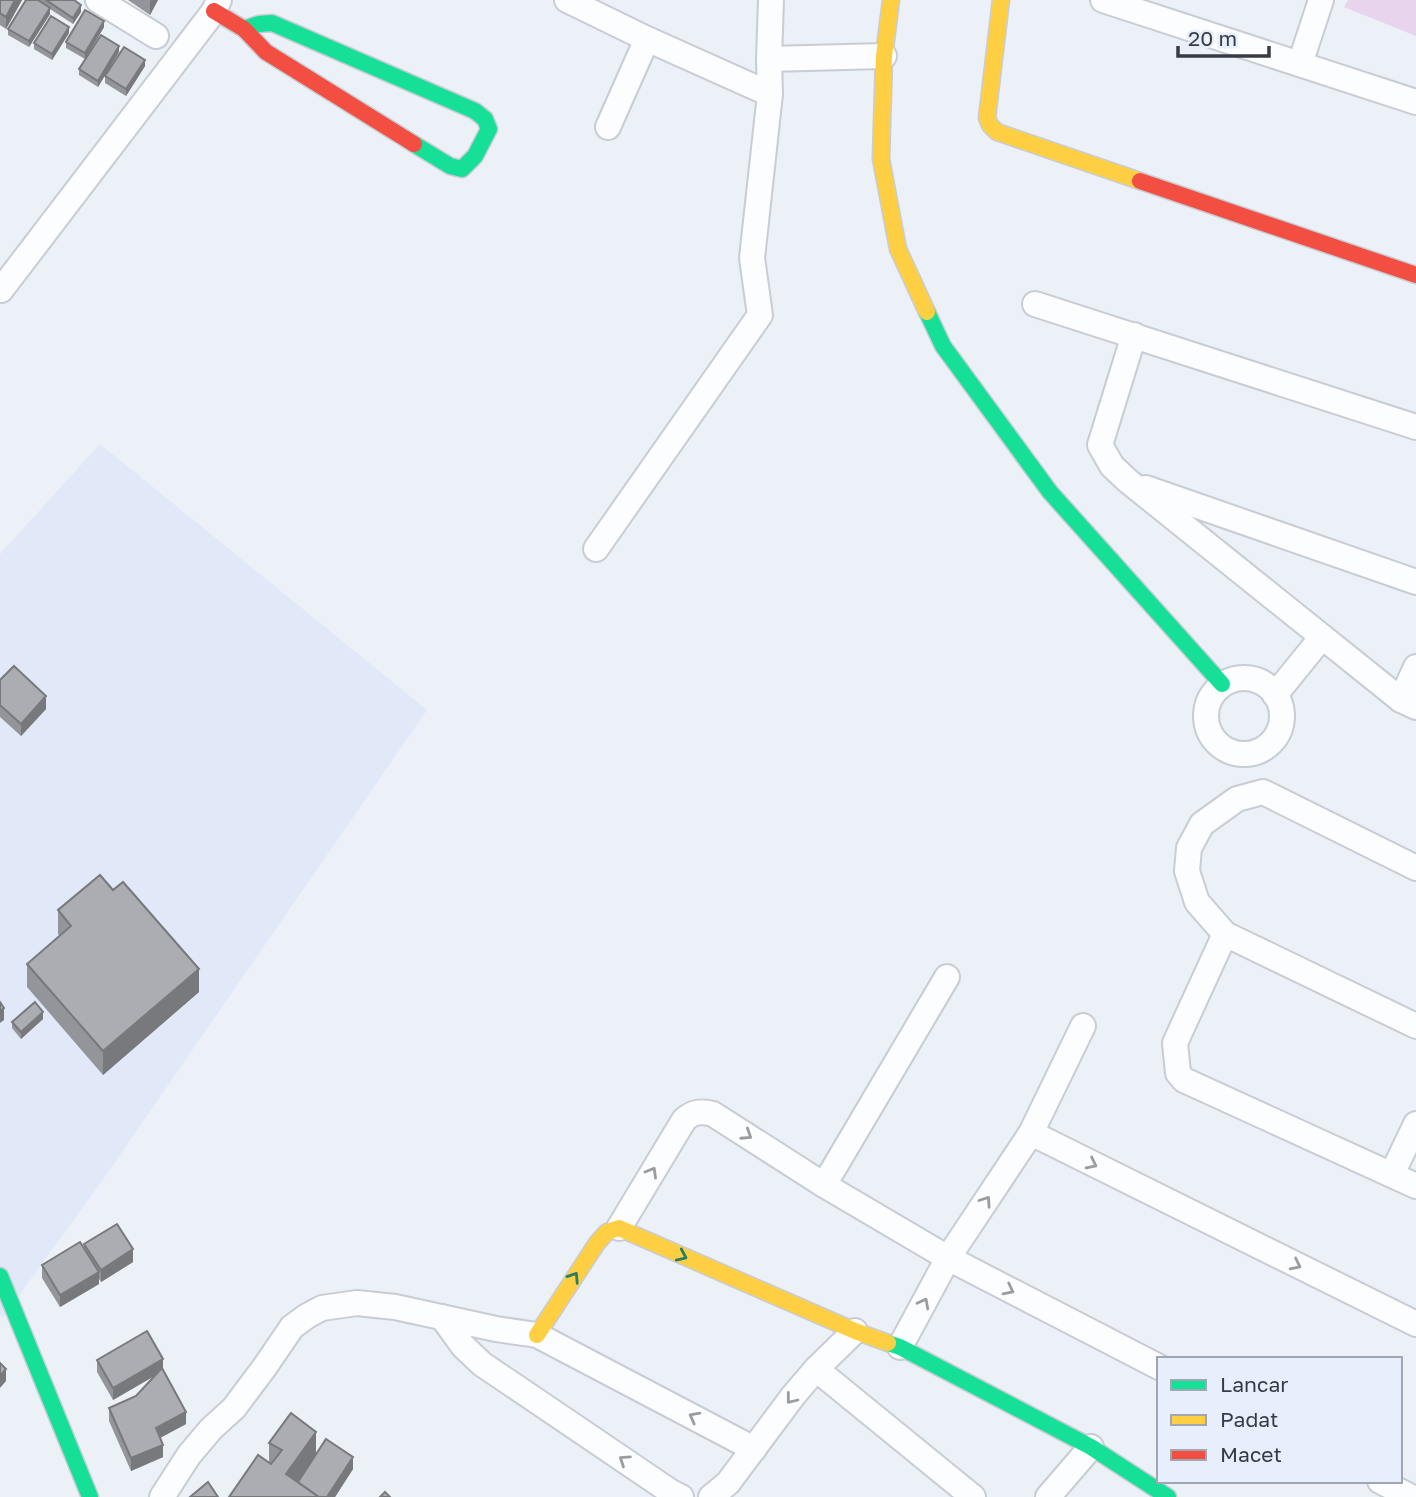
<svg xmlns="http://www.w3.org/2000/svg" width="1416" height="1497" viewBox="0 0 1416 1497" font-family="'Golos Text',sans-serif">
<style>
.built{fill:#e1e9f9}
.green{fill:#e9d4ee}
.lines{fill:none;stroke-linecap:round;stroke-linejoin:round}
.street-casing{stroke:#c8ccd4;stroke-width:28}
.fast-casing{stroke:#c8ccd4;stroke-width:19}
.slow-casing{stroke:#c8ccd4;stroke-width:19}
.jam-casing{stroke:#c8ccd4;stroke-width:19}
.street{stroke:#fcfdfe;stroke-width:24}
.fast{stroke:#16e098;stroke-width:16}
.slow{stroke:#ffcf43;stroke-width:16}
.jam{stroke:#f24e42;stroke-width:16}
.wall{fill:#94959a}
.shaded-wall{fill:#78797d}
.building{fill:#acadb3;stroke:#78797d;stroke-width:2}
.oneway{stroke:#9a9ca1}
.oneway2{stroke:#2a7e66}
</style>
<rect width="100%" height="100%" fill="#ecf0f7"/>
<polygon class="built" points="100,444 427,710 104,1178 2,1319 0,1315 0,554"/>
<polygon class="green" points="1348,0 1416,0 1416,36 1344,7"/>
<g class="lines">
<defs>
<g id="street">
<polyline points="98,0 156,36"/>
<polyline points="567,0 647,39 770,94"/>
<polyline points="1103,0 1416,102"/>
<polyline points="769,59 884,56"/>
<polyline points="1300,64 1321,0"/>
<polyline points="608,127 647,39"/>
<polyline points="1,290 214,11 219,0"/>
<polyline points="1035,304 1416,427"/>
<polyline points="1134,335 1100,445 1112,466 1128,481 1401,700 1416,707"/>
<polyline points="1146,488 1416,582"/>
<polyline points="596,549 760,315 752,258 770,94 769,59 771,0"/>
<circle cx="1244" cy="716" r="38"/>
<polyline points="1275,695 1322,637"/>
<polyline points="1401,700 1416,667"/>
<polyline points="1416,868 1263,792 1237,799 1202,824 1189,848 1187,871 1197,902 1225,934 1416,1026"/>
<polyline points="1225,934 1175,1043 1178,1073 1184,1080 1416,1186"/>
<polyline points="1031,1133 1416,1324"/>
<polyline points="1392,1174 1416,1124"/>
<polyline points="824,1185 947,977"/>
<path d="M619 1228 684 1120C693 1111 702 1111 713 1114L824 1185 948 1258 1159 1367"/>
<polyline points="442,1317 463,1346 482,1364 671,1492 681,1497"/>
<polyline points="900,1347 948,1258 1031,1133 1083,1026"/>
<polyline points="816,1369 973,1497"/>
<polyline points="1380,1481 1411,1497"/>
<polyline points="162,1497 189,1455 211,1429 234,1408 264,1368 292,1327 307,1316 322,1308 357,1303 395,1307 496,1329 537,1335 754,1449"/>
<polyline points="711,1497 728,1483 793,1396 816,1369 855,1331"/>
<polyline points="1048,1497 1091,1447"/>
</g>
<g id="fast">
<polyline points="244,29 259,24 272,23 475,111 485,119 489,129 475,156 462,169 450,166 414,144"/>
<polyline points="927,312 943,346 1050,492 1222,684"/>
<polyline points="0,1276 90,1497"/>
<polyline points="888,1343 900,1347 1091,1447 1168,1497"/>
</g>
<g id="slow">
<polyline points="891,0 884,56 881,159 898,249 927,312"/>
<polyline points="1001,0 987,118 990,125 997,132 1140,181"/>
<polyline points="537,1335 597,1243 607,1232 619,1228 855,1331 888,1343"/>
</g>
<g id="jam">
<polyline points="214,11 244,29 266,52 414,144"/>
<polyline points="1140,181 1416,275"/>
</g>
</defs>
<use href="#street" class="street-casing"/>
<use href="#fast" class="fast-casing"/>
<use href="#slow" class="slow-casing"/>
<use href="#jam" class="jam-casing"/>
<use href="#street" class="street"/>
<use href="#fast" class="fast"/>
<use href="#slow" class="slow"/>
<use href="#jam" class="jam"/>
</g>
<g class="wall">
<polygon points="0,0 22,0 6,29 0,25"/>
<polygon points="26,0 74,0 81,12 73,24 50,9 50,14 29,47 8,35 8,29"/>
<polygon points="128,0 158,0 150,15"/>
<polygon points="104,27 85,59 66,48 66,42"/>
<polygon points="69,33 52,60 34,49 34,43"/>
<polygon points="119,52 98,87 79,75 79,69"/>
<polygon points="145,66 126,96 105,83 105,76"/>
<polygon points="0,680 46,709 21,736 0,717"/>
<polygon points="58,910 199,992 103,1075 27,987 27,964 60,936 58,934"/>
<polygon points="43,1019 21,1039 12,1028 12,1022"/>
<polygon points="84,1244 133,1262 101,1282 99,1279 99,1284 60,1307 42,1278 42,1265 84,1249"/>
<polygon points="97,1360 163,1371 186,1424 160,1438 163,1457 131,1471 109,1421 109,1408 136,1396 154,1376 113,1400 97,1372"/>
<polygon points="291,1413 316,1432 316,1454 326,1439 353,1457 353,1469 335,1497 229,1497 258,1455 269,1463 269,1443"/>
</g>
<g class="shaded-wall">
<polygon points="15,0 22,0 6,29 6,17"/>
<polygon points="151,0 158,0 150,15 150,2"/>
<polygon points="81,5 81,12 73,24 73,18"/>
<polygon points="50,8 50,14 29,47 29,41"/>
<polygon points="104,21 104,27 85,59 85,53"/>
<polygon points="69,27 69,33 52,60 52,54"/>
<polygon points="119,46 119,52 98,87 98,81"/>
<polygon points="145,60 145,66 126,96 126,89"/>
<polygon points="46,696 46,709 21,736 21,724"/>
<polygon points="199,969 199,992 103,1075 103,1051"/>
<polygon points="4,1008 4,1020 0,1023 0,1011"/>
<polygon points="43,1012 43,1019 21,1039 21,1032"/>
<polygon points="133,1249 133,1262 101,1282 101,1270"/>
<polygon points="99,1272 99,1284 60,1307 60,1295"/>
<polygon points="163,1359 163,1371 113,1400 113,1388"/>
<polygon points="6,1369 6,1381 0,1388 0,1376"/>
<polygon points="186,1412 186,1424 156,1440 156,1428"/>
<polygon points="316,1432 316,1456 286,1497 286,1474"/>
<polygon points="163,1445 163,1457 131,1471 131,1458"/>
<polygon points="353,1457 353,1469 335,1497 327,1497"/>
</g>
<g class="building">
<polygon points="0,0 15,0 6,17 0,13"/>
<polygon points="26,0 38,0 50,8 29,41 8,29"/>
<polygon points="46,0 74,0 81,5 73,18"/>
<polygon points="85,10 104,21 85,53 66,42"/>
<polygon points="51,16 69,27 52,54 34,43"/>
<polygon points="101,35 119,46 98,81 79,69"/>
<polygon points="124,47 145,60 126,89 105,76"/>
<polygon points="14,666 46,696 21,724 0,705 0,680"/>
<polygon points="100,875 113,890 123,882 199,969 103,1051 27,964 71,926 58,910"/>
<polygon points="0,1002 4,1008 0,1011"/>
<polygon points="35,1002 43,1012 21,1032 12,1022"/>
<polygon points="117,1224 133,1249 101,1270 84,1244"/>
<polygon points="80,1242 99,1272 60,1295 42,1265"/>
<polygon points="147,1331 163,1359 113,1388 97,1360"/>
<polygon points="0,1363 6,1369 0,1376"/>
<polygon points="162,1368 186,1412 156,1428 163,1445 131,1458 109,1408 136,1396"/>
<polygon points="291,1413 316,1432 286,1474 319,1497 229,1497 258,1455 271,1464 282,1450 269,1443"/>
<polygon points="326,1439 353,1457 327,1497 319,1497 298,1482"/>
<polygon points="208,1482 218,1497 190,1497"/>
<polygon points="385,1492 390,1497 380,1497"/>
</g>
<defs><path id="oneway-chevron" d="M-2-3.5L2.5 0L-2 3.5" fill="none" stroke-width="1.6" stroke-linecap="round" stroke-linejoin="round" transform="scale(1.75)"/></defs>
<g class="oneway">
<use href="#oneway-chevron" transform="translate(747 1135) rotate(33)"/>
<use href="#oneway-chevron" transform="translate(1092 1164) rotate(26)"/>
<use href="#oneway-chevron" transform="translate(652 1172) rotate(-60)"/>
<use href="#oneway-chevron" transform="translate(986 1201) rotate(-56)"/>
<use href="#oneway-chevron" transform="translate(1296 1265) rotate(26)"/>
<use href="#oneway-chevron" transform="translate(1009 1290) rotate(27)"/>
<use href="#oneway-chevron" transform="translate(924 1303) rotate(-62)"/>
<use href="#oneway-chevron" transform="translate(791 1399) rotate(128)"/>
<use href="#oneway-chevron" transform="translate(694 1417) rotate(-152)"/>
<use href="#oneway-chevron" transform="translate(624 1460) rotate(-146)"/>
</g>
<g class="oneway2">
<use href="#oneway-chevron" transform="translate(682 1256) rotate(24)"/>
<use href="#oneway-chevron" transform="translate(574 1277) rotate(-57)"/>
</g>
<rect x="1157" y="1357" width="245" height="126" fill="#e8effc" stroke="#a1a7b2" stroke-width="2"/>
<rect x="1171" y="1380" width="35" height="10" fill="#16e098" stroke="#a1a7b2" stroke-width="2"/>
<text x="1220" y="1392" font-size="21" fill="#373c44">Lancar</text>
<rect x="1171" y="1415" width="35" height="10" fill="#ffcf43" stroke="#a1a7b2" stroke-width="2"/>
<text x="1220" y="1427" font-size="21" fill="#373c44">Padat</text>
<rect x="1171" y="1450" width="35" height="10" fill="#f24e42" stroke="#a1a7b2" stroke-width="2"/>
<text x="1220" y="1462" font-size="21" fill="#373c44">Macet</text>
<path d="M1178 46v10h91v-10" fill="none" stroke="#373c44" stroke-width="3.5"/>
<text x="1188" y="46" font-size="21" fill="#373c44" stroke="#e8effc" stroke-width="5" paint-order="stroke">20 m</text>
</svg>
